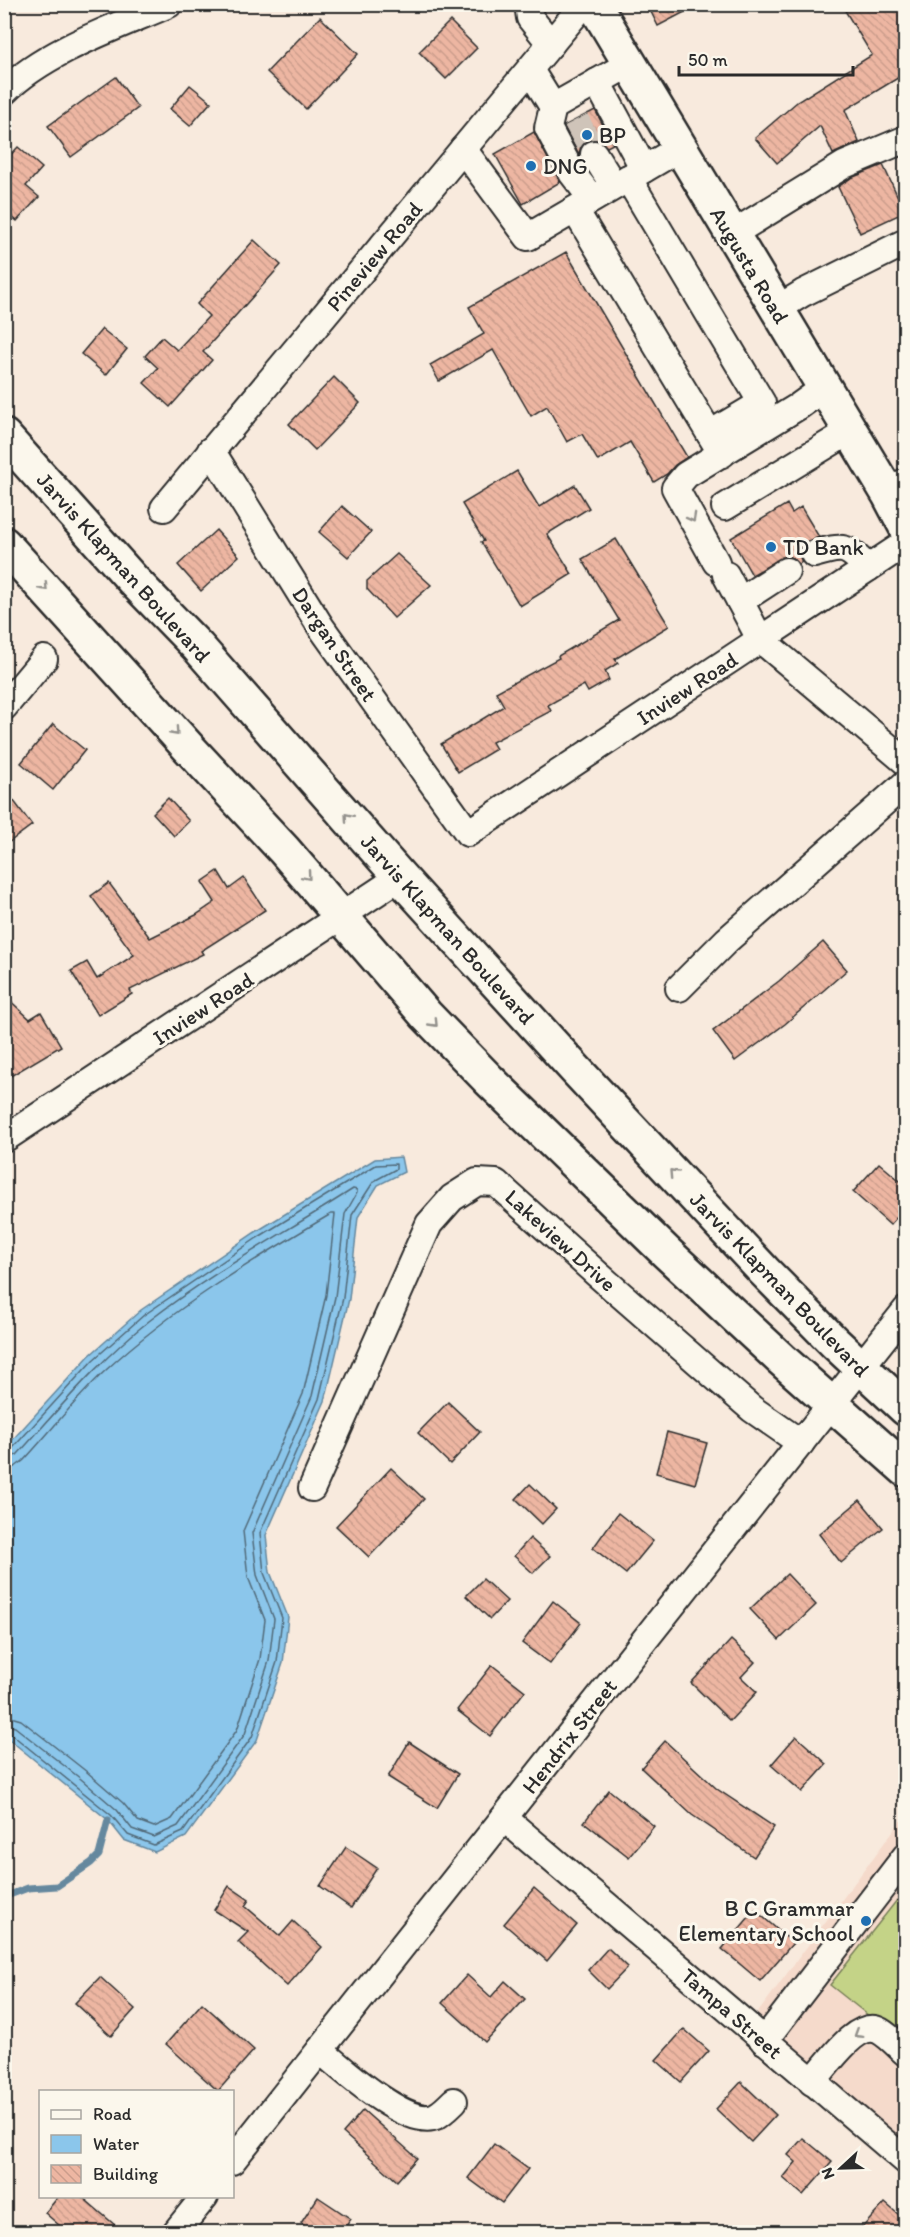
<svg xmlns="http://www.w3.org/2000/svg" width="910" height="2237" viewBox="0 0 910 2237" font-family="Itim,sans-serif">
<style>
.built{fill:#f5dacb}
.pitch{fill:#c4d387;stroke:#787f59;stroke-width:1.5}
.water{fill:#8bc6eb;stroke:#65889e;stroke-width:1.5}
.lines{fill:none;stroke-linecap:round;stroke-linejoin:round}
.shore{stroke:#516978;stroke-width:1.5}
.stream{stroke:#65889e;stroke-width:7}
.building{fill:url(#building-back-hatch);stroke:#2b2b2b;stroke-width:1.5}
.minor-tunnel{stroke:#cfc4b9;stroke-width:26;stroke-dasharray:26 13;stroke-linecap:butt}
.minor-casing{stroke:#2b2b2b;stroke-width:30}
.major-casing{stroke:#2b2b2b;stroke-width:38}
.highway-casing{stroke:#2b2b2b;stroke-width:38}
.minor{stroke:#fbf7ec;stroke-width:26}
.major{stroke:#fbf7ec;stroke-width:33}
.highway{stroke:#fbf7ec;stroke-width:33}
.oneway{stroke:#93918c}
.poi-dot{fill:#1f6fb2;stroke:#fbf7ec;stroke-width:2}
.labels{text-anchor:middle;stroke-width:6;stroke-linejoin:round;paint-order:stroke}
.poi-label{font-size:22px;fill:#2b2b2b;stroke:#fbf7ec;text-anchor:start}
.street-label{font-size:22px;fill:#2b2b2b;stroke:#fbf7ec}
</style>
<defs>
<pattern id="building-back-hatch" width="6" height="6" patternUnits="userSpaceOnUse" patternTransform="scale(1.5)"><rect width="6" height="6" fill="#edb6a2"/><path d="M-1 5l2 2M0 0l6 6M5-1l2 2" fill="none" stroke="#cb9d8c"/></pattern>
</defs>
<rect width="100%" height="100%" fill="#f8eadd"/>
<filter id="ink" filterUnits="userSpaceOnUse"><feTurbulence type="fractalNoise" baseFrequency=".0167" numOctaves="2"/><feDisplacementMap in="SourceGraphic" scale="12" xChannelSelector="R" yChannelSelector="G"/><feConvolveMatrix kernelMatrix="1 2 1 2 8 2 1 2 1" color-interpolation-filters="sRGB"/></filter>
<g filter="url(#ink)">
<polygon class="built" points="905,1815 905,2161 748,2026"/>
<polygon class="pitch" points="897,1900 905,1907 905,2020 893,2035 830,1985"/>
<polygon class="water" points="401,1157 404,1172 378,1185 358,1217 349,1299 325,1401 266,1535 270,1572 288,1617 283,1663 257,1740 186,1837 155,1852 124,1840 108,1820 5,1736 5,1448 89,1356 141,1310 254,1233 375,1159"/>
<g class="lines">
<g class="shore">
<polyline points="4,1452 11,1450 93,1360 144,1315 257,1238 376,1165 396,1164 396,1169 374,1181 352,1215 343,1298 319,1399 260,1533 264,1573 282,1618 277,1662 252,1737 183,1832 154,1845 128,1835 111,1815 10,1733 4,1732"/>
<path d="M4 1459 17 1455C59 1409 99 1360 149 1321 213 1271 285 1233 353 1189L357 1190V1193L345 1214 335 1297 312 1396 252 1533 257 1575 274 1619 269 1661 245 1734 178 1826 154 1837 132 1829 117 1810 81 1779 15 1727 4 1724"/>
<path d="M4 1468 15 1467 23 1461C51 1431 76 1398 106 1370 173 1308 253 1260 331 1214H335L326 1295 303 1394 243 1531 248 1577 265 1620 260 1659 237 1730 172 1819 154 1827 138 1821 123 1803 87 1772 21 1720 4 1715"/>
</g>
<polyline class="stream" points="4,1897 28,1888 57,1886 91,1863 99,1855 108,1820"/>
</g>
<g class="building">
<polygon points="647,4 700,4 658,26"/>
<polygon points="841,4 906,4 906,73 845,110 859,142 833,154 820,126 777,163 755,138 797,102 872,55"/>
<polygon points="320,17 358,54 306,109 267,72"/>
<polygon points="450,21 477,48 446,79 419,52"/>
<polygon points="116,77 138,108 71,157 48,126"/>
<polygon points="190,85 211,102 190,126 170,109"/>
<polygon points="595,110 613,144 607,147 600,141 594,139 587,141 581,146 579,154 564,126"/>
<polygon points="534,132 560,182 523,204 495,154"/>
<polygon points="18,147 42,168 26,186 39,197 17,221 4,210 4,162"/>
<polygon points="883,165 905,212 860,233 838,187 851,178"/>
<polygon points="254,240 281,265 203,352 212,360 170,407 144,383 158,368 145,356 162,337 177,350 209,316 197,304"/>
<polygon points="566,252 687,457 675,465 667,474 654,482 630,442 598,461 582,434 567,442 547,406 531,416 493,350 439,381 430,365 484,334 469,307"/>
<polygon points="102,329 127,349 106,375 81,354"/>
<polygon points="334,377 360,403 315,450 289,424"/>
<polygon points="517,471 539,507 575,485 589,508 547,534 572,574 520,606 481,542 484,541 462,504"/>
<polygon points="787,504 792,513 801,507 819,537 803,544 799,551 802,562 799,564 793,558 785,556 752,575 731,538"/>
<polygon points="342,506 371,532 348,557 319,532"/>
<polygon points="216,530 239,556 201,591 178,565"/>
<polygon points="616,539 669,626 615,659 618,663 605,671 609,680 588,692 584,685 548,705 551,711 492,742 496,749 458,772 441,744 504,706 496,692 559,658 558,656 619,620 582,559"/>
<polygon points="397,554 431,585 394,618 367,589 367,581"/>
<polygon points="53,724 85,750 53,790 21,763"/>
<polygon points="4,788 32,825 4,846"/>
<polygon points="168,798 189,821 174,836 153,813"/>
<polygon points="218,871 229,889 244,878 265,910 201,951 203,954 130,990 132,994 98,1015 71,971 87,962 97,979 134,955 91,896 109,883 150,938 196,915 215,902 202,882"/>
<polygon points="823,942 847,970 785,1024 735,1061 713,1031 779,981"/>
<polygon points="4,995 30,1019 41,1012 61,1046 4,1080"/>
<polygon points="879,1163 906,1186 906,1207 890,1225 853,1192"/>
<polygon points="448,1402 480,1432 450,1464 418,1433"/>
<polygon points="667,1432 707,1443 695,1484 656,1473"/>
<polygon points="391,1468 424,1499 369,1557 336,1526"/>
<polygon points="530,1484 556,1509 542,1524 516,1499"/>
<polygon points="860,1500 883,1528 841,1563 819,1534"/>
<polygon points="618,1513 653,1541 626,1574 593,1548"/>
<polygon points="530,1538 550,1556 533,1573 514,1556"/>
<polygon points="787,1574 816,1605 779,1640 750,1609"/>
<polygon points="483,1579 507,1601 490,1619 466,1596"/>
<polygon points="553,1601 581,1623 550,1664 522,1643"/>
<polygon points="731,1640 755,1662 741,1677 757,1692 730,1721 691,1683"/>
<polygon points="492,1665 525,1691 490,1736 457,1710"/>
<polygon points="796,1736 827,1764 802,1792 771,1765"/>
<polygon points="665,1741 717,1789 774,1827 754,1857 692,1815 641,1768"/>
<polygon points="409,1742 458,1774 437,1808 388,1777"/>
<polygon points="609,1790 654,1826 629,1857 584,1822"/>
<polygon points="346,1847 377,1868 351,1908 320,1886"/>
<polygon points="229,1886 249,1900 245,1906 280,1936 293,1921 322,1947 287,1986 238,1942 248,1932 214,1910"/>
<polygon points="534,1888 577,1925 547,1961 504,1924"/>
<polygon points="755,1910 793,1943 760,1981 722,1949"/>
<polygon points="608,1948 628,1967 607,1989 588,1970"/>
<polygon points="467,1975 491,1997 505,1981 525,1999 485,2042 442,2003"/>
<polygon points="100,1977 135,2009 111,2036 75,2003"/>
<polygon points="202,2003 254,2050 218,2091 166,2044"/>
<polygon points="684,2029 709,2051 681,2082 656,2060"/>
<polygon points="741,2082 776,2115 751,2142 716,2109"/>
<polygon points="363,2110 417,2158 397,2181 343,2133"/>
<polygon points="803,2138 832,2162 803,2195 783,2178 796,2162 788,2155"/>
<polygon points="494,2144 528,2169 502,2203 468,2178"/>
<polygon points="59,2196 81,2196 123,2232 67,2232 45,2213"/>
<polygon points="318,2197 351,2219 342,2232 314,2232 301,2223"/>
<polygon points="885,2203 906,2221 906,2232 858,2232"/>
</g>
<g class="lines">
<polyline class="minor-tunnel" points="576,120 594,154"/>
<defs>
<g id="minor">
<polyline points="528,4 530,18 551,44"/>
<polyline points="530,70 553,107"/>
<polyline points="597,82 644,169"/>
<path d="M4 92C45 51 116 27 169 4"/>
<polyline points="463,149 528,237 680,148"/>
<polyline points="594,154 614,186"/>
<polyline points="628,178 762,403 710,434"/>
<polyline points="592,199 572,173 548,128 553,107 629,64"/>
<polyline points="575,210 722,454"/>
<polyline points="732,234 844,165 906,139"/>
<polyline points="777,309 803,293 906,242"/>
<polyline points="211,450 321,627 468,833 906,543"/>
<polyline points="889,495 906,481"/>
<polyline points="725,507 850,431"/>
<polyline points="164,508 584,4"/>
<path d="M814 554C845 545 846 546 868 568"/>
<polyline points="716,562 675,488 686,475 799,406 824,388"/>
<polyline points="726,575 760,639 906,762"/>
<polyline points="740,601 786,571"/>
<polyline points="4,707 44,659"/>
<polyline points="679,988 727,940 906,783"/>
<polyline points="4,1139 400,877"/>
<polyline points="312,1488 429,1224 452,1198 477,1182 496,1183 596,1273 752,1409 801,1443"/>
<polyline points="504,1818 906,2161"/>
<polyline points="764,2041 906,1856"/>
<path d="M320 2050C341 2068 408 2129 436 2116 442 2113 449 2106 454 2101"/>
<path d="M812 2082C826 2067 857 2018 880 2031 889 2036 898 2046 906 2053"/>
<polyline points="232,2161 906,1310"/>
<polyline points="176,2232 205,2196"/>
</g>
<polyline id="major" points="594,4 889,495 906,527"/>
<g id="highway">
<polyline points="4,436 133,580 198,647 400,877 575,1069 764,1271 835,1343 906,1409"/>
<polyline points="4,544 188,747 284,850 426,1015 489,1080 666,1252 781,1359 906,1470"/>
</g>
</defs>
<use href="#minor" class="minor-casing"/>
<use href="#major" class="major-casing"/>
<use href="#highway" class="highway-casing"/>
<use href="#minor" class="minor"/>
<use href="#major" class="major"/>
<use href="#highway" class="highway"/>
</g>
<defs><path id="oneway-chevron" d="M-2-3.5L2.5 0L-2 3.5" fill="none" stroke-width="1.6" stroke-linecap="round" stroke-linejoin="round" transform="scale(1.5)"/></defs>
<g class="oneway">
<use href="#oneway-chevron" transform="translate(692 518) rotate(61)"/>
<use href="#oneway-chevron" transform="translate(44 587) rotate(47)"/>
<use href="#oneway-chevron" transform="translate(175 732) rotate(48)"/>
<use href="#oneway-chevron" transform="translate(348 817) rotate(-131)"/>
<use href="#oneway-chevron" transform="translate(307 876) rotate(49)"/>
<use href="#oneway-chevron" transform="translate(434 1023) rotate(46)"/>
<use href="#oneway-chevron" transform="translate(673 1173) rotate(-133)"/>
<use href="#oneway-chevron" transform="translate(858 2034) rotate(148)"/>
</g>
</g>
<g class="poi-dot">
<circle cx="587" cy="135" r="6"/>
<circle cx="531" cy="166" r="6"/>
<circle cx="771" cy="547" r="6"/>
<circle cx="866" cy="1921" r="6"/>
</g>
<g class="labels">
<g class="poi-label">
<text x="599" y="143">BP</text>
<text x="543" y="174">DNG</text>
<text x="783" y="555">TD Bank</text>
<text x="854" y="1916" text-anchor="end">B C Grammar<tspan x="854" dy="25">Elementary School</tspan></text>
</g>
<g class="street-label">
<text transform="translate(374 256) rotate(-50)" y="8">Pineview Road</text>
<text transform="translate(750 265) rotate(59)" y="8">Augusta Road</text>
<text transform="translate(124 567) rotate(48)" y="8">Jarvis Klapman Boulevard</text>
<text transform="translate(335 644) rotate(56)" y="8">Dargan Street</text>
<text transform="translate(687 688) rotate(-33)" y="8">Inview Road</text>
<text transform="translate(448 929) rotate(48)" y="8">Jarvis Klapman Boulevard</text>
<text transform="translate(203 1008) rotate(-33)" y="8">Inview Road</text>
<text transform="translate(561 1240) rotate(42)" y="8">Lakeview Drive</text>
<text transform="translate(780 1284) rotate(46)" y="8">Jarvis Klapman Boulevard</text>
<text transform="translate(569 1736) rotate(-52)" y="8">Hendrix Street</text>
<text transform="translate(732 2013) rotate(41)" y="8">Tampa Street</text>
</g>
</g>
<rect width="910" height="2237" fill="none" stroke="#fbf7ec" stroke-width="24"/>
<rect x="12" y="12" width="886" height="2213" fill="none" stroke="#2b2b2b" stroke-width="2" filter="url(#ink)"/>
<rect x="39" y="2090" width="195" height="108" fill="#fbf7ec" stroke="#a8a59f" stroke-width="1.5"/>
<rect x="51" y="2110" width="30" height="9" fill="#fbf7ec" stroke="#a8a59f" stroke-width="1.5"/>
<text x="93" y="2120" font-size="18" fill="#2b2b2b">Road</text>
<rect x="51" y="2135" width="30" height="18" fill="#8bc6eb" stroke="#a8a59f" stroke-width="1.5"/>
<text x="93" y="2150" font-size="18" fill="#2b2b2b">Water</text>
<rect x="51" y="2165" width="30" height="18" fill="url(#building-back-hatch)" stroke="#a8a59f" stroke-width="1.5"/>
<text x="93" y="2180" font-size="18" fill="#2b2b2b">Building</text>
<g transform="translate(841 2168) rotate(248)" stroke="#fbf7ec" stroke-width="4.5" paint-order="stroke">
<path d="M0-4.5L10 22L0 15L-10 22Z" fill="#2b2b2b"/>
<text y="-9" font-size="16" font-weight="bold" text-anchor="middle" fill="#2b2b2b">N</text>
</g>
<path d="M679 66v9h174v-9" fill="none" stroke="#2b2b2b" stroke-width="3"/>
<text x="688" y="66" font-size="18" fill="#2b2b2b" stroke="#fbf7ec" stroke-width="4.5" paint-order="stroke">50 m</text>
</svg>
